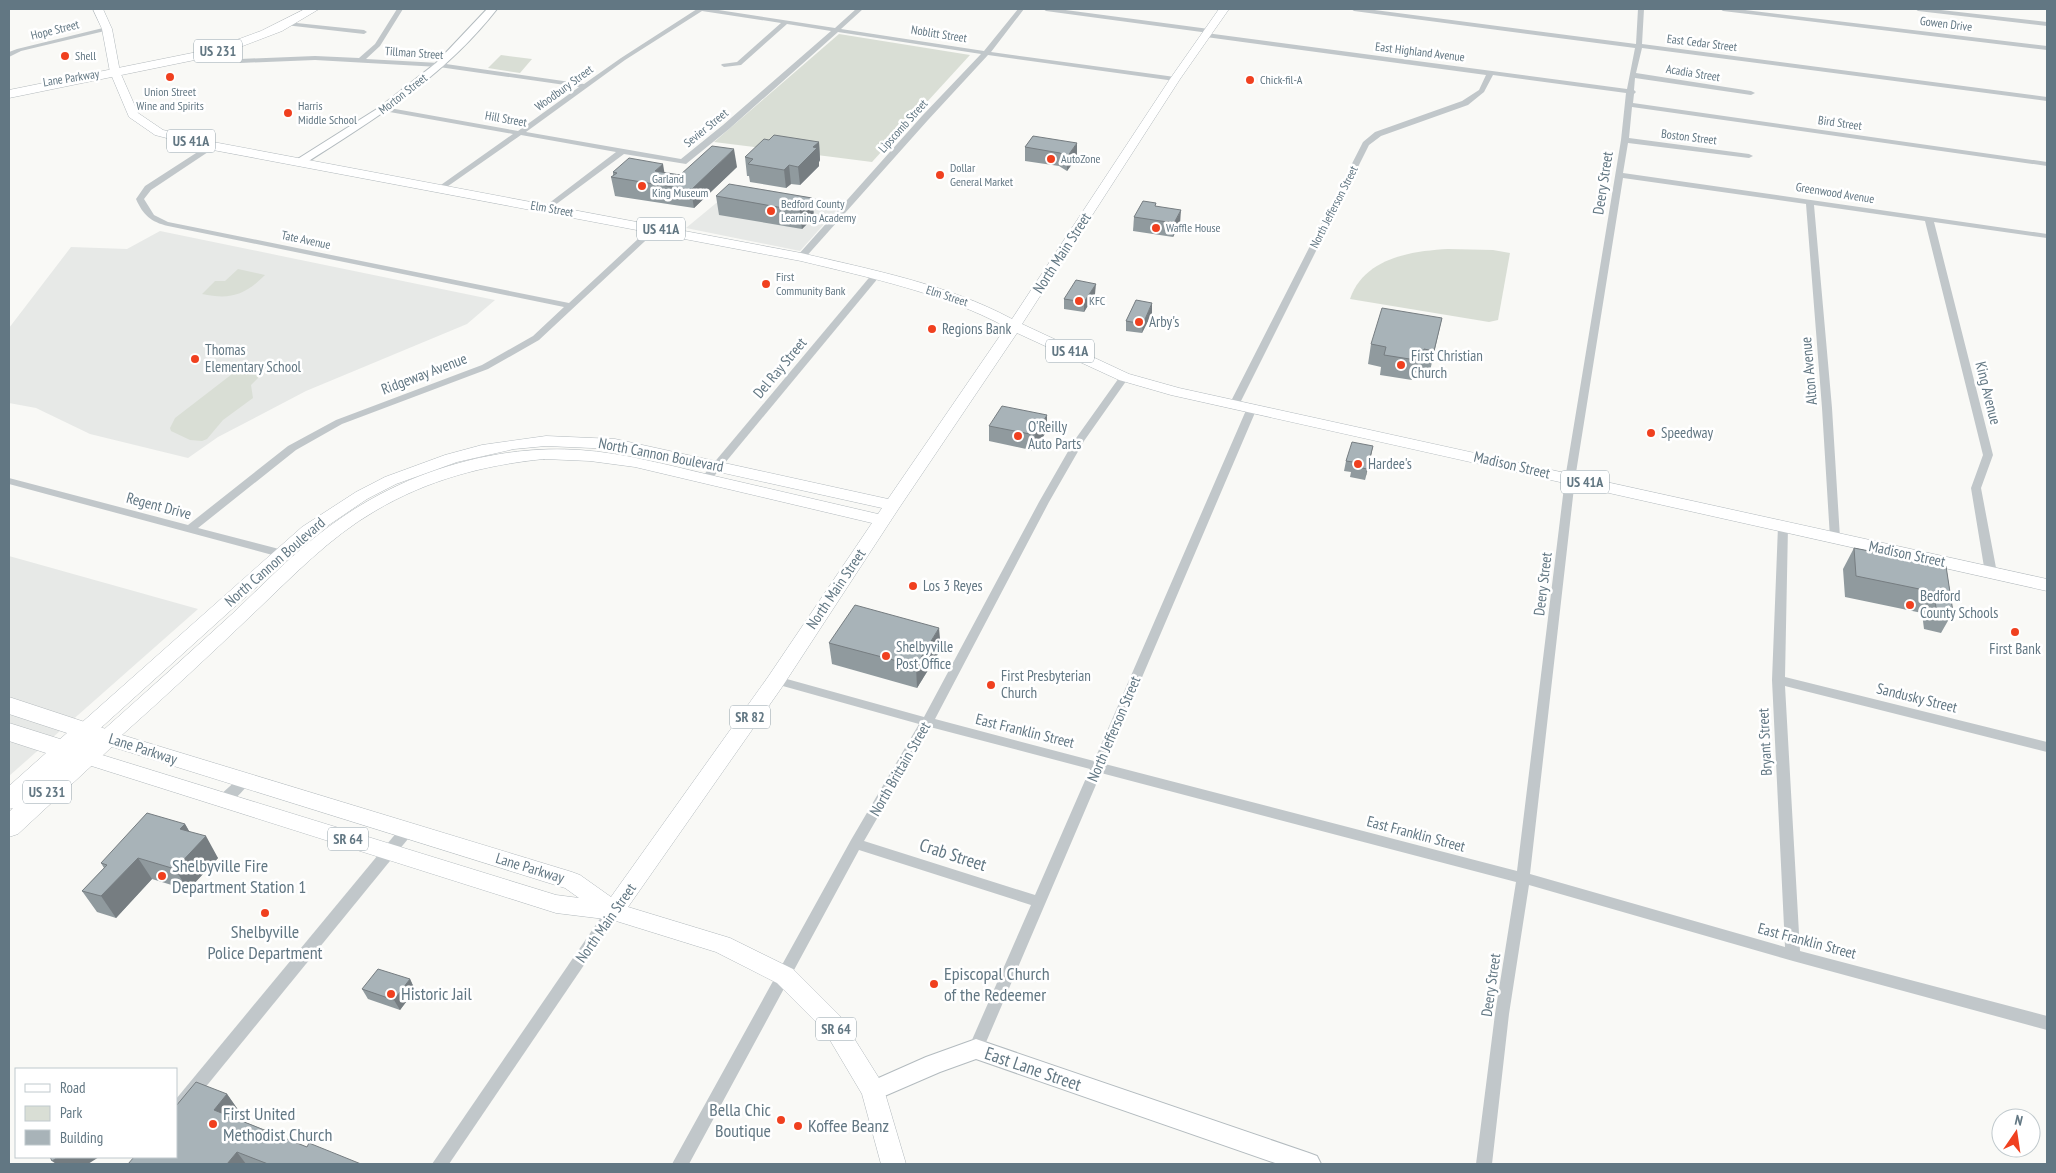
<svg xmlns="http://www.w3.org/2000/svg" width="2056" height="1173" viewBox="0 0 2056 1173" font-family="'PT Sans Narrow',sans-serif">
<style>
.built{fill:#e7e9e7}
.green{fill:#d9ded5}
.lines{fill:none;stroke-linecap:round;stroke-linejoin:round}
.secondary-casing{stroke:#b3bbbf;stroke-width:2}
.primary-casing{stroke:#b2b9bd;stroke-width:1}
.highway-casing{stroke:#b4babd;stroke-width:1}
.street{fill:#c1c7ca;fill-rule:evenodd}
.secondary{fill:#fff;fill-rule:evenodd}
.primary{fill:#fff;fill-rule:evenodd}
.highway{fill:#fff;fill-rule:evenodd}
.wall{fill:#909a9e}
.shaded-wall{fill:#767d81}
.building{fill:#a8b3b8;stroke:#767d81}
.poi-dot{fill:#f0401f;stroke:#fff;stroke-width:2}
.labels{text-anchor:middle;stroke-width:5;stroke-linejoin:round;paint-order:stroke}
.far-street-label{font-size:12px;fill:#627783;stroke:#fff}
.far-poi-label{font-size:12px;fill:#627783;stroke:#fff;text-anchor:start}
.shield{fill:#fff;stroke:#91a0a8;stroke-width:1}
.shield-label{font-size:14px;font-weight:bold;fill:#627783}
.street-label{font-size:15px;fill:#627783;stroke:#fff}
.poi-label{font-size:15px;fill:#627783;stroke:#fff;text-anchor:start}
.near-street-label{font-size:18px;fill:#627783;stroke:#fff}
.near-poi-label{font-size:18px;fill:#627783;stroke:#fff;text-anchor:start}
</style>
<rect width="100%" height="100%" fill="#f9f9f6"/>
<g class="built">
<polygon points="738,185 843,203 800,251 686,228"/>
<polygon points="160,231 495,300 467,324 306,391 218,437 188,458 90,434 36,408 9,403 9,328 71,247 127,249"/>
<polygon points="9,556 198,609 9,776"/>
</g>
<g class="green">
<polygon points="839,34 970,55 872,162 714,142"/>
<polygon points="501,55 532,59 520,73 488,68"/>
<path d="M1448 249 1493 250 1510 253 1498 320 1489 322 1350 299C1364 258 1411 251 1448 249Z"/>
<path d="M238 269 265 275C245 295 231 300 202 294L215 281H225Z"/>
<polygon points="236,371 259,375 259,377 251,385 253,398 223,420 207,439 202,441 190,440 171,431 170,428 175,418"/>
</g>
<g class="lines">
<defs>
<g id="secondary">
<path d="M487 9H497C444 77 375 119 304 164H296L294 162 296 160 380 107 436 63Z"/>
<polygon points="976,1039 1309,1153 1317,1156 1321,1164 1278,1164 976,1059 940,1072 873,1101 865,1098 862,1091 865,1084 926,1057"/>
</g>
<path id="primary" d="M93 9H103L112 29 120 72 138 113 163 130 213 142 801 253C872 270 947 284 1012 319L1170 79 1219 9H1229L1180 79 1022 324 1129 374 1179 388 2047 579V591L1171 395 1119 380 1017 333 899 508 782 687 628 907 730 938 793 969 840 1016 882 1083 906 1164H881L862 1094 824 1030 777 983 716 952 613 920 556 913 79 762 76 757 79 752 86 750 556 895 579 898 565 888 100 743 97 738 100 733C144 694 188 654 232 614 267 581 301 545 341 518 408 471 498 444 580 450 624 453 667 465 710 475 766 488 822 501 878 514L882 508 615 449 546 446 514 449 457 462 396 484 367 499 314 535 93 735 86 737 79 735 76 730 79 725 302 527 356 492 385 477 445 455 482 445 546 436 615 439 888 499 1006 327C943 293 871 278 801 261L213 150 155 135 129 117 110 72 102 29ZM544 459 590 461 635 467 872 523 768 677 611 897 580 875 572 872 122 735C167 695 212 653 256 611 293 576 330 537 375 511 427 480 484 465 544 459Z"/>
<g id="highway">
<polygon points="305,9 319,9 282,31 219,55 9,98 9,90 212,49 261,31"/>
<polygon points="9,697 115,732 119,738 115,744 18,834 9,837 9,812 13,808 9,809 9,786 46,753 9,741 9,723 60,739 67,733 9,714"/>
</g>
</defs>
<use href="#secondary" class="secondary-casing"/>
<use href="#primary" class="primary-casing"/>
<use href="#highway" class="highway-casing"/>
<g class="street">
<path d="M397 9H403L380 46 366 59 439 63 584 84 621 58 697 9H712L835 28 856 9H863L841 29 984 51 1018 9H1024L991 52 1175 77 1178 79 1175 81 988 55 928 120 804 259 801 260 797 257 798 255 922 116 981 54 838 32 729 129 686 164 624 154 547 211H544V207L616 152 521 135 441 191H438V187L513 134 384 111 380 109 384 107 518 131 579 87 439 67 315 60 240 63 237 61 240 59 315 56 359 58 375 44ZM702 11 781 23 737 62 722 64 721 65 724 67 741 65 787 24 831 31 723 125 681 159 526 132 625 60Z"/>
<polygon points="1043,9 1058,9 1209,29 1212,31 1209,33 1046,11"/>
<path d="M1351 9H1367L1636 44 1638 9H1644L1642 44 2047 97V101L1642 48 1636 73 1751 91 1755 93 1751 95 1635 78 1634 90 1636 92 1634 94 1633 103 2047 162V166L1632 107 1629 138 1749 154 1753 156 1749 158 1628 143 1623 173 2047 234V238L1934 222 1993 455 1981 488 1997 573 1991 577 1985 573 1971 488 1983 455 1925 221 1814 205 1832 408 1840 538 1835 541 1830 538 1822 408 1806 204 1623 178 1575 479 1530 874 1785 947 1772 680 1778 526 1783 523 1787 524 1788 526 1785 677 2047 742V752L1785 686 1800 951 2047 1016V1030L1793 961 1529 885 1509 1014 1492 1164H1476L1495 1014 1516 882 1101 773 981 1054 976 1056 971 1054 968 1049 1031 905 859 850 689 1164H672L851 840 919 724 772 683 770 680 772 677 776 676 924 717 1039 502 1074 441 1121 375H1127L1129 377 1084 441 1049 502 935 719 1094 761 1247 408 1252 405 1255 406 1257 408 1105 764 1517 871 1565 479 1621 140 1626 93 1493 75 1484 92 1468 105 1381 136 1369 145 1239 405 1234 408 1229 405 1363 142 1375 132 1462 101 1479 90 1486 75 1206 37 1203 35 1206 33 1627 89 1635 48 1354 11ZM930 727 1090 769 1035 895 864 841Z"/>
<polygon points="1720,9 1737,9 2047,46 2047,50 1723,11"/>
<polygon points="1915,9 1932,9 2047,22 2047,26 1918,11"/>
<polygon points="287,22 364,30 367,32 364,34 285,25 284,24"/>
<polygon points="107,27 109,28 109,30 21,51 9,57 9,52 17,49"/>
<path d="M210 144 217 146 151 190 144 199 154 215 168 222 569 303 652 226 659 228 539 340 488 369 342 424 296 450 198 528 306 556 308 559 306 562 302 563 9 484V478L188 525 288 446 336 420 482 365 533 336 564 307 168 226C151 222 143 215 136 199L145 186Z"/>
<polygon points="876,272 880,275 879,277 710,481 702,481 701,479 702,477 873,273"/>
<path d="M244 776 249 778 250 781 249 784C241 792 231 807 219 804L217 800 219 796 239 778Z"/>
<polygon points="407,825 412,826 414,830 412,834 182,1116 176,1118 176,1099 402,826"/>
<polygon points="613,905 618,907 620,911 618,915 449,1164 432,1164 608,907"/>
</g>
<use href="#secondary" class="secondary"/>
<use href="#primary" class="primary"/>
<use href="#highway" class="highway"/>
</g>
<g class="wall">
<polygon points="1033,136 1077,157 1067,171 1059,166 1025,161 1025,147"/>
<polygon points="769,140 819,142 820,160 819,162 819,166 800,185 791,184 786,188 750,182 749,176 747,176 745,157"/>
<polygon points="737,167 694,208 615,196 611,177 613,176 613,172 665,173 680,175"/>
<polygon points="716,196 812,198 814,217 802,229 719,215"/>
<polygon points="1156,206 1180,224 1173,237 1133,231 1134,217"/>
<polygon points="1095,294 1084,312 1064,309 1064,299"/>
<polygon points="1152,313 1142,333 1126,331 1126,321"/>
<polygon points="1442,318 1430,371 1420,369 1419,373 1413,372 1412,380 1380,375 1381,367 1368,364 1371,344"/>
<polygon points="989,426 1047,430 1035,451 989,441"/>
<polygon points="1373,446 1365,480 1350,477 1351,472 1344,471 1346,461"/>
<polygon points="1854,548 1946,566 1953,612 1941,633 1924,629 1922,613 1845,597 1843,569"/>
<polygon points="829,643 941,649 917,688 832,664"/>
<polygon points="185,824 189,831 218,858 188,890 152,879 116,918 97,912 82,891 104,868 101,863"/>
<polygon points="410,979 415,990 400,1010 368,999 362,989"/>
<polygon points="227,1094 241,1114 237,1119 307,1147 361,1164 128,1164"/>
</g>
<g class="shaded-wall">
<polygon points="819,142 820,160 819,162 819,166 800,185 798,167 813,147"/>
<polygon points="1077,143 1077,157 1067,171 1067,157"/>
<polygon points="734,149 737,167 694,208 691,190"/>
<polygon points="663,164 666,182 655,171"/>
<polygon points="789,165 791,184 786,188 784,170"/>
<polygon points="812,198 814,217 802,229 800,211"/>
<polygon points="1181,210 1180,224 1173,237 1174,223"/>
<polygon points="1096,284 1095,294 1084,312 1084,302"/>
<polygon points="1152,303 1152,313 1142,333 1143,324"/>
<polygon points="1047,415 1047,430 1035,451 1035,435"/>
<polygon points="1373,446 1371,456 1365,480 1367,469"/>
<polygon points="939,628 941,649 917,688 916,666"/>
<polygon points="185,824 197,845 206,836 218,858 188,890 175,869 180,829"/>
<polygon points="138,858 152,879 116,918 101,896"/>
<polygon points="410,979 415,990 400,1010 394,1000"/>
<polygon points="227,1094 241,1114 229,1130 214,1110"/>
<polygon points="237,1152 246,1164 227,1164"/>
<polygon points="58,1157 99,1157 88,1164 56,1164 52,1161"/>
</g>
<g class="building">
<polygon points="774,135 819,142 813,147 817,148 798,167 789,165 784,170 748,164 753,159 745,157 764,139 769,140"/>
<polygon points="1033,136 1077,143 1067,157 1060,153 1025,147"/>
<polygon points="712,146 734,149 691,190 611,177 617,173 613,172 629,158 663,164 655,171 680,175"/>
<polygon points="729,184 812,198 800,211 716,196"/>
<polygon points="1143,201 1156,203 1155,206 1181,210 1174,223 1134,217"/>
<polygon points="1076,280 1096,284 1084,302 1064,299"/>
<polygon points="1136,300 1152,303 1143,324 1126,321"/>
<polygon points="1382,308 1442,318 1434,351 1424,349 1423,353 1418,352 1416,360 1384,355 1386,347 1371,344"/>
<polygon points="1002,406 1047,415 1035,435 989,426"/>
<polygon points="1352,442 1373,446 1367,469 1352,466 1353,462 1346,461"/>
<polygon points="1854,548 1946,566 1953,612 1936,608 1934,592 1856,576"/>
<polygon points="855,605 939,628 916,666 829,643"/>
<polygon points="147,813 185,824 180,829 206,836 175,869 138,858 101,896 82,891 107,865 101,863"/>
<polygon points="378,969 410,979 394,1000 362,989"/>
<polygon points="196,1082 227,1094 214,1110 307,1147 309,1143 361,1164 268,1164 237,1152 227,1164 128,1164 134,1157 176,1157 176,1106"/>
<polygon points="50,1157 58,1157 52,1161"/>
</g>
<g class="poi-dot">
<circle cx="65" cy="56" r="5"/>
<circle cx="170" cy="77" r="5"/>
<circle cx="1250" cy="80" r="5"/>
<circle cx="288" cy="113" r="5"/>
<circle cx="1051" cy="159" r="5"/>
<circle cx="940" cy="175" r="5"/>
<circle cx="642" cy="186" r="5"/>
<circle cx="771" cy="211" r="5"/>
<circle cx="1156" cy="228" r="5"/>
<circle cx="766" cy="284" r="5"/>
<circle cx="1079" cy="301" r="5"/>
<circle cx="1139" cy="322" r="5"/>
<circle cx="932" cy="329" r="5"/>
<circle cx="195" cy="359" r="5"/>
<circle cx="1401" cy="365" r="5"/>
<circle cx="1651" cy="433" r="5"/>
<circle cx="1018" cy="436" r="5"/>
<circle cx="1358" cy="464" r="5"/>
<circle cx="913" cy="586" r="5"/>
<circle cx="1910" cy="605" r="5"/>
<circle cx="2015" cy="632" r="5"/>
<circle cx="886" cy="656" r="5"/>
<circle cx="991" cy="685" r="5"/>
<circle cx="162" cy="876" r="5"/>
<circle cx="265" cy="913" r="5"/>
<circle cx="934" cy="984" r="5"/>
<circle cx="391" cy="994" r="5"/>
<circle cx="781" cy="1120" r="5"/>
<circle cx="213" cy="1124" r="5"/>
<circle cx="798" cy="1126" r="5"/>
</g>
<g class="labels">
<g class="far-street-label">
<text transform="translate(1946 24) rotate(7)" y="4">Gowen Drive</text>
<text transform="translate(55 30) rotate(-14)" y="4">Hope Street</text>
<text transform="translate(939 34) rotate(9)" y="4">Noblitt Street</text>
<text transform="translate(1702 43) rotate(7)" y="4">East Cedar Street</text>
<text transform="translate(1420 52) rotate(7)" y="4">East Highland Avenue</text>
<text transform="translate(414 53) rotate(4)" y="4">Tillman Street</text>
<text transform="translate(1693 73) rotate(9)" y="4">Acadia Street</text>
<text transform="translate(71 78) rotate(-9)" y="4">Lane Parkway</text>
<text transform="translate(564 88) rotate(-36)" y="4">Woodbury Street</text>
<text transform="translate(403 94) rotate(-38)" y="4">Morton Street</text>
<text transform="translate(506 119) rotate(10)" y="4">Hill Street</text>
<text transform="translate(1840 123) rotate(8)" y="4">Bird Street</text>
<text transform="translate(903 126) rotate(-48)" y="4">Lipscomb Street</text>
<text transform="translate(706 128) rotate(-39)" y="4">Sevier Street</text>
<text transform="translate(1689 137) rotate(7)" y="4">Boston Street</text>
<text transform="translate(1835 193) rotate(9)" y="4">Greenwood Avenue</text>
<text transform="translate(1334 207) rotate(-63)" y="4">North Jefferson Street</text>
<text transform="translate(552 209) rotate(10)" y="4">Elm Street</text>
<text transform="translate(306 240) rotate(12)" y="4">Tate Avenue</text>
<text transform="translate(947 296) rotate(18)" y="4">Elm Street</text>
</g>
<g class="far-poi-label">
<text x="75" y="60">Shell</text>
<text x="1260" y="84">Chick-fil-A</text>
<text x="170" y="96" text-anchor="middle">Union Street<tspan x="170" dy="14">Wine and Spirits</tspan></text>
<text x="298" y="110">Harris<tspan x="298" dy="14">Middle School</tspan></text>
<text x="1061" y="163">AutoZone</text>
<text x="950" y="172">Dollar<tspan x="950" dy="14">General Market</tspan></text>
<text x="652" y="183">Garland<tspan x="652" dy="14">King Museum</tspan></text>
<text x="781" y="208">Bedford County<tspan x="781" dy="14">Learning Academy</tspan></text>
<text x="1166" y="232">Waffle House</text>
<text x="776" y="281">First<tspan x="776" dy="14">Community Bank</tspan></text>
<text x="1089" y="305">KFC</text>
</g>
<g class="shield">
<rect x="194" y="39.5" width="48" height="23" rx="4"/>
<rect x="167" y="129.5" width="48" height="23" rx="4"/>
<rect x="637" y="217.5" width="48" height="23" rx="4"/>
<rect x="1046" y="339.5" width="48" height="23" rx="4"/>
<rect x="1561" y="470.5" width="48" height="23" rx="4"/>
<rect x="730" y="705.5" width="40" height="23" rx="4"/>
<rect x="23" y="780.5" width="48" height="23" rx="4"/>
<rect x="328" y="827.5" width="40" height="23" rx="4"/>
<rect x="816" y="1017.5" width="40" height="23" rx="4"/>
</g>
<g class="shield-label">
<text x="218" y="56">US 231</text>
<text x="191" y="146">US 41A</text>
<text x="661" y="234">US 41A</text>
<text x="1070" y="356">US 41A</text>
<text x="1585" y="487">US 41A</text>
<text x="750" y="722">SR 82</text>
<text x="47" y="797">US 231</text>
<text x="348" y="844">SR 64</text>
<text x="836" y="1034">SR 64</text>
</g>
<g class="street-label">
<text transform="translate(1603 183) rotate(-81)" y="5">Deery Street</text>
<text transform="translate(1062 253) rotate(-57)" y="5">North Main Street</text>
<text transform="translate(780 368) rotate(-50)" y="5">Del Ray Street</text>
<text transform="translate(1809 371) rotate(-95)" y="5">Alton Avenue</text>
<text transform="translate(424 374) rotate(-21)" y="5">Ridgeway Avenue</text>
<text transform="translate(1988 393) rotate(76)" y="5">King Avenue</text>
<text transform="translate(661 455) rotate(11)" y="5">North Cannon Boulevard</text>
<text transform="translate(1512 465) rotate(13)" y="5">Madison Street</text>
<text transform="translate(159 506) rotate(15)" y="5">Regent Drive</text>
<text transform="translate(1907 554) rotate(12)" y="5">Madison Street</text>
<text transform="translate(275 562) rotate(-41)" y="5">North Cannon Boulevard</text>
<text transform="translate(1543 584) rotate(-83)" y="5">Deery Street</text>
<text transform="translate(836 589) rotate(-56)" y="5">North Main Street</text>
<text transform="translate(1917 698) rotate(14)" y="5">Sandusky Street</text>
<text transform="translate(1114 729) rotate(-67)" y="5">North Jefferson Street</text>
<text transform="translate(1025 731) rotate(14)" y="5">East Franklin Street</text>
<text transform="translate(1765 742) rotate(-93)" y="5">Bryant Street</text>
<text transform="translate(143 749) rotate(18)" y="5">Lane Parkway</text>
<text transform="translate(900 769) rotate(-60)" y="5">North Brittain Street</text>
<text transform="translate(1416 834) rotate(15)" y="5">East Franklin Street</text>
<text transform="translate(530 868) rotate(17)" y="5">Lane Parkway</text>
<text transform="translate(606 923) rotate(-55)" y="5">North Main Street</text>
<text transform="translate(1807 941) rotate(15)" y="5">East Franklin Street</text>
<text transform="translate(1491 985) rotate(-82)" y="5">Deery Street</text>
</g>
<g class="poi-label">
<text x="1149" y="327">Arby's</text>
<text x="942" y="334">Regions Bank</text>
<text x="205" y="355">Thomas<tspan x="205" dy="17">Elementary School</tspan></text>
<text x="1411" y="361">First Christian<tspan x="1411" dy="17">Church</tspan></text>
<text x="1028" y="432">O'Reilly<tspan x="1028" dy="17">Auto Parts</tspan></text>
<text x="1661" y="438">Speedway</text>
<text x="1368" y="469">Hardee's</text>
<text x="923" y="591">Los 3 Reyes</text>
<text x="1920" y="601">Bedford<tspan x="1920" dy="17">County Schools</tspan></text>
<text x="896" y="652">Shelbyville<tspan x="896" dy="17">Post Office</tspan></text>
<text x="2015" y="654" text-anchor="middle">First Bank</text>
<text x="1001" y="681">First Presbyterian<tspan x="1001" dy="17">Church</tspan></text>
</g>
<g class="near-street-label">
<text transform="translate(953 855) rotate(18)" y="6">Crab Street</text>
<text transform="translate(1033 1069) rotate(19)" y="6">East Lane Street</text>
</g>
<g class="near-poi-label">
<text x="172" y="872">Shelbyville Fire<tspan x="172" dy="21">Department Station 1</tspan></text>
<text x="265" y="938" text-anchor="middle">Shelbyville<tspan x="265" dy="21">Police Department</tspan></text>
<text x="944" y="980">Episcopal Church<tspan x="944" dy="21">of the Redeemer</tspan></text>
<text x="401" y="1000">Historic Jail</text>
<text x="771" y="1116" text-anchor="end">Bella Chic<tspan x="771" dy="21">Boutique</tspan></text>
<text x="223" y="1120">First United<tspan x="223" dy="21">Methodist Church</tspan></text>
<text x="808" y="1132">Koffee Beanz</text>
</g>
</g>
<rect width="2056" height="1173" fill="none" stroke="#627783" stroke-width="20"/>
<rect x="15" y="1068" width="162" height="90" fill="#ffffff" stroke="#c0c9cd"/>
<rect x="25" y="1084" width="25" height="8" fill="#ffffff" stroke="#c0c9cd"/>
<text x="60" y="1093" font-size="15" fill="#627783">Road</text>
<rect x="25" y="1106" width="25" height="15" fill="#d9ded5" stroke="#c0c9cd"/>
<text x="60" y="1118" font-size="15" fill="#627783">Park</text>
<rect x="25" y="1130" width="25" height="15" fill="#a8b3b8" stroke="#c0c9cd"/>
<text x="60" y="1143" font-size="15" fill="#627783">Building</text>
<g transform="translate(2016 1133) rotate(13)"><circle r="24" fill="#ffffff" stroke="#c0c9cd"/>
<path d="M0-4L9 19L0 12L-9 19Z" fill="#f0401f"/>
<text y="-8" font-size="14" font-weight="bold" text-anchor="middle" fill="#627783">N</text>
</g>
</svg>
